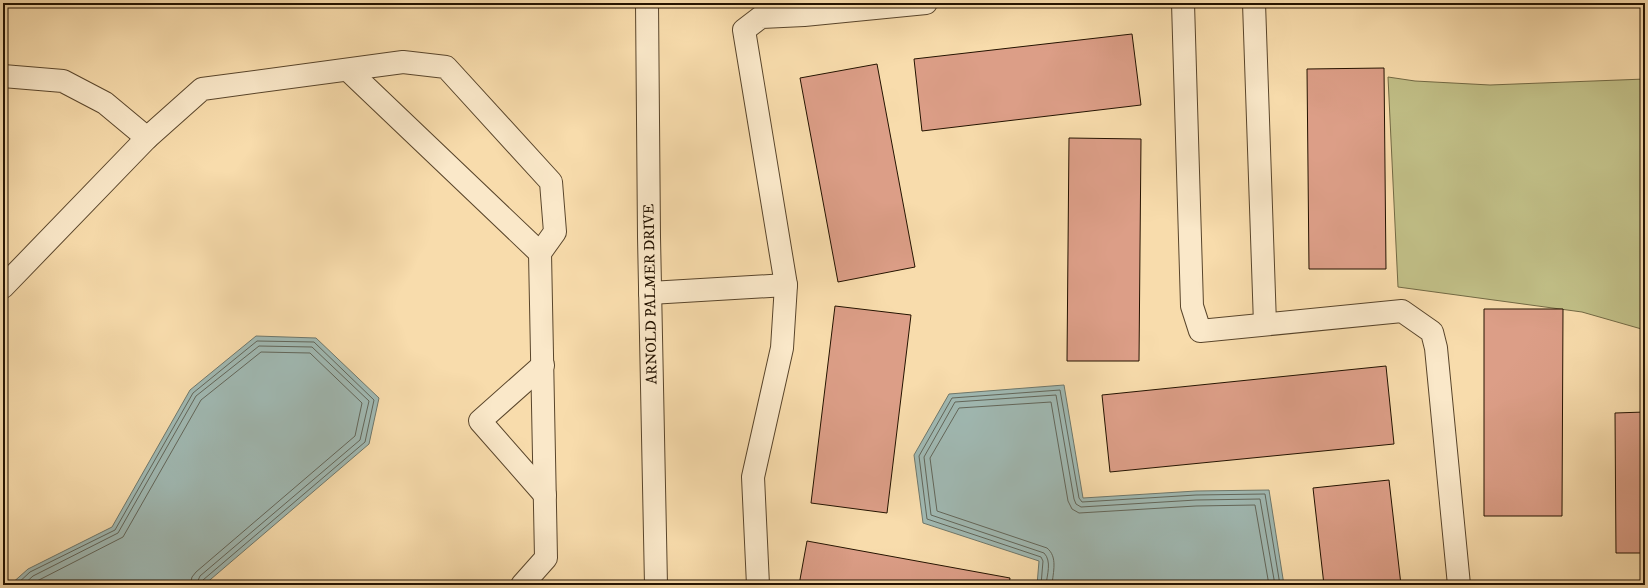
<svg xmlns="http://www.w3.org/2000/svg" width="1648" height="588" viewBox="0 0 1648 588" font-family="'IM FELL DW Pica',serif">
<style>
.green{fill:#c1bf87;stroke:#726944}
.water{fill:#a0b9b3;stroke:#6e776b}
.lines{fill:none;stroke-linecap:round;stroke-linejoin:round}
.shore{stroke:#62665a;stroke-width:1}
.building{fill:#dc9e87;stroke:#241300}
.minor-casing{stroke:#59452b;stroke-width:24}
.minor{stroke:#fae8c9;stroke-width:22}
.labels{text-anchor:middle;stroke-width:4;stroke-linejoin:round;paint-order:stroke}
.street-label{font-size:15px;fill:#241300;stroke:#fae8c9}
</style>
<rect width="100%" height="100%" fill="#f8dcac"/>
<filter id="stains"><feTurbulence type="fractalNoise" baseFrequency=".005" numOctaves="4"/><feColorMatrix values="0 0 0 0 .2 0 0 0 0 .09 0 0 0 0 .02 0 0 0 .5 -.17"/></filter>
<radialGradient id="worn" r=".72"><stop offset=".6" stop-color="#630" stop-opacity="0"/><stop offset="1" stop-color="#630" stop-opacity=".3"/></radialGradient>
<polygon class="green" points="1388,77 1415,81 1490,85 1645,79 1645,330 1582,312 1398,287"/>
<g class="water">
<polygon points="256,336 316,338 379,398 369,444 204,585 10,585 28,569 112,527 190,390"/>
<polygon points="1064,385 1083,498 1196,491 1269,490 1284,585 1037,585 1039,561 923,523 914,455 949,394"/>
</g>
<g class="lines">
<g class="shore">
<polyline points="16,585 30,572 115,530 193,393 257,341 314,342 374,400 365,442 203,580 201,585"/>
<polyline points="23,585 33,576 118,533 196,396 259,346 312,347 369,401 360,440 200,576 196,585"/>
<polyline points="32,585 37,581 123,537 201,400 261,352 310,353 362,403 355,436 196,572 192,577 190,585"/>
<polyline points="1041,585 1043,561 1041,557 927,519 919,456 952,398 1060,390 1079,498 1082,502 1196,495 1265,494 1280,585"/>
<path d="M1046 585C1047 575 1052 561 1044 553L931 515 924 457 955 402 1056 395 1074 499 1076 504 1081 507 1196 500 1260 499 1275 585"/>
<path d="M1052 585C1053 572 1058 557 1047 548L937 511 930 458 959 408 1051 402 1068 501 1072 509 1079 513 1196 506 1255 505 1269 585"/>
</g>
</g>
<g class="building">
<polygon points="1132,34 1141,105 922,131 914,59"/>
<polygon points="877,64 915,267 838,282 800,78"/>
<polygon points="1384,68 1386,269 1309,269 1307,69"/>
<polygon points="1069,138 1141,139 1139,361 1067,361"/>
<polygon points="835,306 911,315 887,513 811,503"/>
<polygon points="1484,309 1563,309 1562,516 1484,516"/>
<polygon points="1386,366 1394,444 1110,472 1102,395"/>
<polygon points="1645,412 1645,553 1616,553 1615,413"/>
<polygon points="1389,480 1401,585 1324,585 1313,488"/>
<polygon points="807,541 1010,578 1009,585 799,585"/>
</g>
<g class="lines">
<defs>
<g id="minor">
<polyline points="647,3 649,237 656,585"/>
<polyline points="1183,3 1192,306 1200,331 1402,311 1432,332 1436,348 1459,585"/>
<polyline points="1254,3 1265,324"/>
<polyline points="348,70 540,253"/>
<polyline points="3,76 63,81 105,103 147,138"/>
<polyline points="3,287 147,138 202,89 403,62 446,67 551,182 555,232 540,253 546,558 522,585"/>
<polyline points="650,293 786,285"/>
<polyline points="543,365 480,421 545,495"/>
<polyline points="758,585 753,477 782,348 786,285 744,30 761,17 804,15 926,3"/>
</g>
</defs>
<use href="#minor" class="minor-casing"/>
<use href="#minor" class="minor"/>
</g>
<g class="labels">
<g class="street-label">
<text transform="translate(650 294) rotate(-91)" y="5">ARNOLD PALMER DRIVE</text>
</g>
</g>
<rect width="1648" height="588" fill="none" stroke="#f8dcac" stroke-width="16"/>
<rect x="4" y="4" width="1640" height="580" fill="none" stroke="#241300" stroke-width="2"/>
<rect x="8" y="8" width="1632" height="572" fill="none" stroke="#241300"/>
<rect width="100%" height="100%" filter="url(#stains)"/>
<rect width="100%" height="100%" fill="url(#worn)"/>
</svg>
